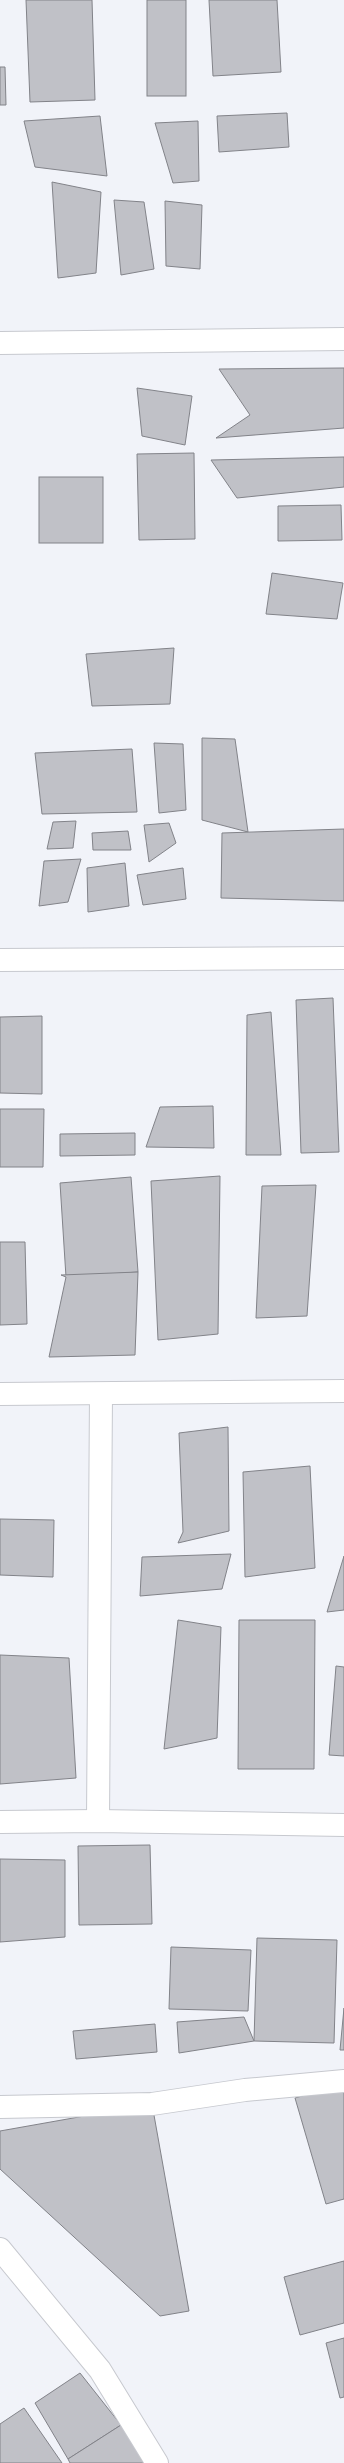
<svg xmlns="http://www.w3.org/2000/svg" width="344" height="2463" viewBox="0 0 344 2463" font-family="'IBM Plex Serif',serif">
<style>
.building{fill:#c0c1c7;stroke:#828389}
.lines{fill:none;stroke-linecap:round;stroke-linejoin:round}
.street-casing{stroke:#c7c9cf;stroke-width:24}
.street{stroke:#fff;stroke-width:22}
</style>
<rect width="100%" height="100%" fill="#f1f3f9"/>
<g class="building">
<polygon points="26,0 92,0 95,100 30,102"/>
<rect x="147" y="0" width="39" height="96"/>
<polygon points="209,0 277,0 281,72 213,76"/>
<polygon points="0,67 5,67 6,105 0,105"/>
<polygon points="287,113 289,147 219,152 217,116"/>
<polygon points="100,116 107,176 35,167 24,121"/>
<polygon points="198,121 199,181 173,183 155,123"/>
<polygon points="52,182 101,192 96,273 58,278"/>
<polygon points="114,200 144,202 154,269 121,275"/>
<polygon points="165,201 202,205 200,269 166,266"/>
<polygon points="344,368 344,428 216,438 250,415 219,369"/>
<polygon points="137,388 192,396 185,445 142,436"/>
<polygon points="194,453 195,539 139,540 137,454"/>
<polygon points="344,457 344,487 237,498 211,460"/>
<rect x="39" y="477" width="64" height="66"/>
<polygon points="341,505 342,540 278,541 278,506"/>
<polygon points="272,573 343,583 337,619 266,614"/>
<polygon points="174,648 170,704 92,706 86,654"/>
<polygon points="202,738 235,739 248,832 202,820"/>
<polygon points="154,743 183,744 186,810 159,813"/>
<polygon points="132,749 137,812 42,814 35,753"/>
<polygon points="76,821 73,848 47,849 53,822"/>
<polygon points="169,823 176,843 149,862 144,825"/>
<polygon points="344,829 344,901 221,898 222,833"/>
<polygon points="128,831 131,850 93,850 92,833"/>
<polygon points="81,859 68,902 39,906 44,861"/>
<polygon points="125,863 129,906 88,912 87,868"/>
<polygon points="183,868 186,899 143,905 137,875"/>
<polygon points="333,998 339,1152 301,1153 296,1000"/>
<polygon points="271,1012 281,1155 246,1155 247,1015"/>
<polygon points="42,1016 42,1094 0,1093 0,1017"/>
<polygon points="213,1106 214,1148 146,1147 160,1107"/>
<polygon points="0,1109 44,1109 43,1167 0,1167"/>
<polygon points="135,1133 135,1155 60,1156 60,1134"/>
<polygon points="220,1176 218,1334 158,1340 151,1181"/>
<polygon points="131,1177 138,1272 66,1277 60,1183"/>
<polygon points="316,1185 307,1316 256,1318 262,1186"/>
<polygon points="0,1242 25,1242 27,1324 0,1325"/>
<polygon points="138,1272 135,1355 49,1357 66,1277 61,1275"/>
<polygon points="228,1427 229,1531 178,1543 183,1532 179,1433"/>
<polygon points="310,1466 315,1568 245,1577 243,1472"/>
<polygon points="0,1519 54,1520 53,1577 0,1575"/>
<polygon points="231,1554 222,1589 140,1596 142,1557"/>
<polygon points="344,1556 344,1610 327,1612"/>
<polygon points="178,1620 221,1627 217,1738 164,1749"/>
<polygon points="239,1620 315,1620 314,1769 238,1769"/>
<polygon points="0,1655 69,1658 76,1778 0,1784"/>
<polygon points="336,1666 344,1667 344,1756 329,1755"/>
<polygon points="150,1845 152,1924 79,1925 78,1846"/>
<polygon points="0,1859 65,1860 65,1937 0,1942"/>
<polygon points="257,1938 337,1940 334,2043 254,2041"/>
<polygon points="171,1947 251,1950 248,2011 169,2009"/>
<polygon points="344,2008 344,2050 340,2050"/>
<polygon points="244,2017 254,2041 179,2053 177,2022"/>
<polygon points="155,2024 157,2052 76,2059 73,2031"/>
<polygon points="344,2084 344,2199 326,2204 295,2098"/>
<polygon points="152,2104 189,2311 160,2316 0,2169 0,2131"/>
<polygon points="344,2261 344,2323 300,2335 284,2277"/>
<polygon points="344,2338 344,2397 340,2398 326,2343"/>
<polygon points="80,2373 121,2425 68,2459 35,2403"/>
<polygon points="24,2408 62,2463 0,2463 0,2424"/>
<polygon points="121,2425 146,2463 70,2463 68,2459"/>
</g>
<g class="lines">
<defs>
<g id="street">
<polyline points="0,343 344,339"/>
<polyline points="0,960 344,958"/>
<polyline points="0,1394 344,1391"/>
<polyline points="98,1821 101,1394"/>
<polyline points="0,1822 98,1821 344,1825"/>
<polyline points="0,2107 152,2104 245,2090 344,2081"/>
<polyline points="0,2249 100,2370 157,2463"/>
</g>
</defs>
<use href="#street" class="street-casing"/>
<use href="#street" class="street"/>
</g>
</svg>
